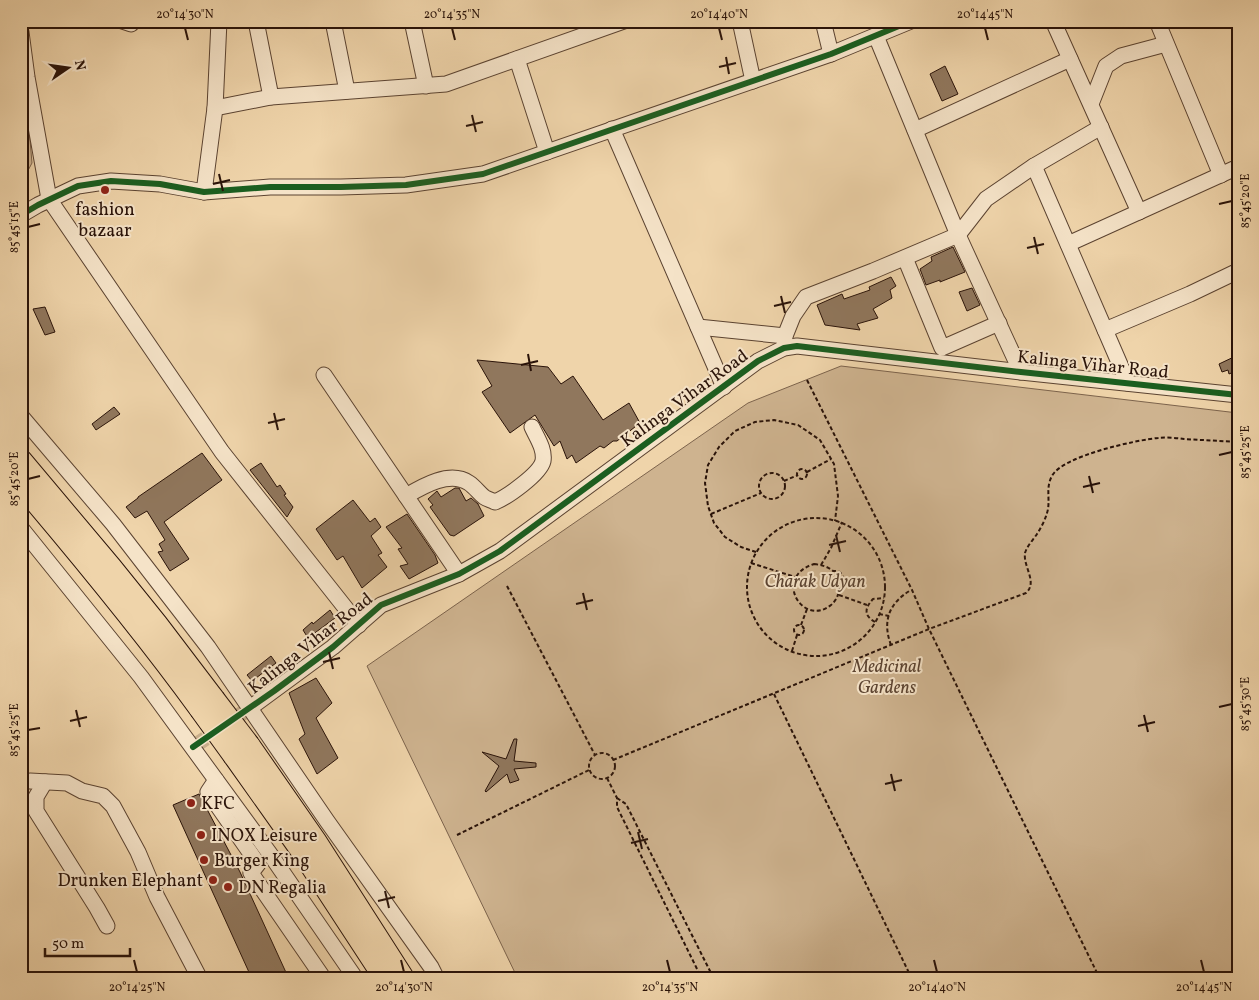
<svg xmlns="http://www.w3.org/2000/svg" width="1259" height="1000" viewBox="0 0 1259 1000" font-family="Vollkorn,serif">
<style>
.green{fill:#ceb38f;stroke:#7c634c}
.building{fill:#90775d;stroke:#2a1309}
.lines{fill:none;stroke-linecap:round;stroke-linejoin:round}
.minor-tunnel{stroke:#c8ad8a;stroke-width:15;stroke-dasharray:15 8;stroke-linecap:butt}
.minor-casing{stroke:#5b4331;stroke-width:17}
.highway-casing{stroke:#2a1309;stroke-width:23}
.path{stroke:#2a1309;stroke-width:2;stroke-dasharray:4 2.5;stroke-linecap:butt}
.minor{stroke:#f5e3c8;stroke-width:15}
.highway{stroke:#efd4aa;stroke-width:21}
.highway-bridge-casing{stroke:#2a1309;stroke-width:23;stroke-linecap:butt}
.highway-bridge{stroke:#efd4aa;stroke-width:21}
.cycleway-casing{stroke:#f5e3c8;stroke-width:9}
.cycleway{stroke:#1b5e20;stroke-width:6}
.ticks{fill:none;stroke:#2a1309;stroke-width:2}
.poi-dot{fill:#8f2418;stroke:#f5e3c8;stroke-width:2}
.labels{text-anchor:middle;stroke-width:4;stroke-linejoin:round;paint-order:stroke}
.poi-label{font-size:18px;fill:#2a1309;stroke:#f5e3c8;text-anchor:start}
.street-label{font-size:18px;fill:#2a1309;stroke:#f5e3c8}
.park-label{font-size:18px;font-style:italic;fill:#5b4331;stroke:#f5e3c8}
.neatline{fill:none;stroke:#2a1309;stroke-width:2}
.ticks-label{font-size:12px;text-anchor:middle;fill:#2a1309}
</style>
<rect width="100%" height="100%" fill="#efd4aa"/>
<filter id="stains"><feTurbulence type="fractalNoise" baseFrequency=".004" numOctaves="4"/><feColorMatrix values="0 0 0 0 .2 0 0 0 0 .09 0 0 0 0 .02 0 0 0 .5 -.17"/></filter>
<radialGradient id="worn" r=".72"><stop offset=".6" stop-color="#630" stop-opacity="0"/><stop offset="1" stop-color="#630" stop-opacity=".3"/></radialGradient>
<g class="green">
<polygon points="21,91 30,140 32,163 25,176 21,180"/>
<polygon points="841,366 1238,413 1238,979 518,979 367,666 748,403"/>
</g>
<g class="building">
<polygon points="945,66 958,94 942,101 930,74"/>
<polygon points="953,247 965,272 940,282 940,280 926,285 920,269 932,261 931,257"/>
<polygon points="891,277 896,286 890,290 892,298 873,309 878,318 857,324 860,330 825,325 817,305 842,294 844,299 870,290 869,287"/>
<polygon points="972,288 980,305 967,311 959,292"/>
<polygon points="45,307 55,332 45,335 33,309"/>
<polygon points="1238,355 1238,370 1229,374 1228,370 1222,372 1219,364"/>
<polygon points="477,360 548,367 561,384 573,376 603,420 629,403 640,423 617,441 613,441 604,448 600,446 576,463 572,455 567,459 560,441 554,446 535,415 510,433 482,392 492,386"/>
<polygon points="114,407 120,414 96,430 92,424"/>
<polygon points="202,453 222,480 164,522 189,559 170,571 158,552 163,551 159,544 165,540 147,511 135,518 126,507 138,498 138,497"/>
<polygon points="261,463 277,487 280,485 286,494 284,495 293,507 287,517 250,470"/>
<polygon points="455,488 459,488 466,501 471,498 478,504 484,516 454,536 450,535 430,507 433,505 428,499 437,491 441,497"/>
<polygon points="353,500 370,522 375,518 381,527 371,536 382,553 378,555 387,567 362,588 343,556 337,560 316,529"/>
<polygon points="407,514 435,555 438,563 409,579 400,566 408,564 398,549 402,548 386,527"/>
<polygon points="330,610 335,618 308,638 303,630 312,622 313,624"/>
<polygon points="271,656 276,663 252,681 247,675"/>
<polygon points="316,678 332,703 316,718 338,758 317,774 299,739 305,734 289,693"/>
<polygon points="514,739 517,739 514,761 536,763 536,767 514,769 519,780 510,783 507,774 486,792 485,791 499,766 482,752 506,759"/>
<polygon points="199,794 240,872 289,979 252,979 248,970 173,805"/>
</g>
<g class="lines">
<polyline class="minor-tunnel" points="193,747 250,708"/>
<defs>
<g id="minor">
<polyline points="122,21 131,24"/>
<polyline points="256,21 271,97"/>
<polyline points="333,21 347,91"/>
<polyline points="412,21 426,86"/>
<polyline points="740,21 753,81"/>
<polyline points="823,21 831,54"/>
<polyline points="1053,21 1139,212"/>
<polyline points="1157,21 1221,175"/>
<polyline points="21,32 27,77 49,199 222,452 359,625"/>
<polyline points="876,36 958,235 1021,372"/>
<polyline points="517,59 547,152"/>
<polyline points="1091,104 1106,66 1121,56 1166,44"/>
<polyline points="215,108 271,97 446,84 624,21"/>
<polyline points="612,129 724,387"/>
<polyline points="915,130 1070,59"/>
<polyline points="1034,166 1101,127"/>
<polyline points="204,192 215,108 219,21"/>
<polyline points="21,215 38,205 78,186 111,181 160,184 204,192 270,187 341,187 406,185 483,174 831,54 911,21"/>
<polyline points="1068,244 1238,167"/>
<polyline points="905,258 942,348 999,323"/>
<polyline points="698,327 785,336"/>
<polyline points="1105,330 1190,294 1238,271"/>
<polyline points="784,348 785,336 793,316 806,297 873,271 958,235 986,199 1034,166 1128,383"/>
<polyline points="324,375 459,574"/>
<polyline points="21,416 113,524 208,647 327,821 431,967 437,979"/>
<path d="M406 496C423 486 450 470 469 483 475 487 479 493 484 497 487 499 491 500 495 502 507 497 540 474 543 461 545 449 537 438 532 427"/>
<polyline points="21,528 141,677 270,854 356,979"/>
<polyline points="250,708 333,647 381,605 459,574 500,551 758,361 784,348 797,346 1021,372 1238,395"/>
<polyline points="216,780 208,792 258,864 251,873 324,979"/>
<polyline points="30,781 67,783 82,791 103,796 113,806 138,852 157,897 200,979"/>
<polyline points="45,782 36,797 36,811 97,908 107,926"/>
</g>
<g id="highway">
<polyline points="21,460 111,567 157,624 214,699"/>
<path d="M21 485C83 558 144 632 200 709"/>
<polyline points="249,745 315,840 404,979"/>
<polyline points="234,756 300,849 385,979"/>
</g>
</defs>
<use href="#minor" class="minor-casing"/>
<use href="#highway" class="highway-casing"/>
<g class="path">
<polyline points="807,380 912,590 929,629 1100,979"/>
<circle cx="802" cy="474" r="5"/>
<polyline points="807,472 831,459"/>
<circle cx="772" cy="486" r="13"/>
<polyline points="784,481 798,475"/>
<polyline points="711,514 761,493"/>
<circle cx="816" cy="587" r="69"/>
<polyline points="756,552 741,547 725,537 714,523 708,506 705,483 708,465 719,447 735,431 755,422 774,420 798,425 820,440 834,464 838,496 835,521"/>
<polyline points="751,563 795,577"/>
<path d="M814 564C821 565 827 566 833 571H838L842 574 844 580 839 585C840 592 837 600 831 605 803 628 772 577 814 564Z"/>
<polyline points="821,565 831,548 842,522"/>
<polyline points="507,586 595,755"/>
<polyline points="839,595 867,605"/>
<polyline points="879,614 889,616"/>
<path d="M875 622C863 615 865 608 873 599L884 598"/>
<circle cx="799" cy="630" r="5"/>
<polyline points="801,625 807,609"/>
<path d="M891 645C882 621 889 603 911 590"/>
<polyline points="792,651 797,635"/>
<polyline points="774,694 912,979"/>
<circle cx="602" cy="766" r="13"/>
<path d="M613 760 929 629 1026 593C1038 582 1023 567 1025 553 1027 546 1033 540 1037 534 1041 528 1045 520 1047 513 1051 501 1045 488 1052 476 1062 456 1136 440 1158 438 1166 437 1176 438 1184 439 1202 440 1220 441 1238 442"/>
<polyline points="607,778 617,798 617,807 702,979"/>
<polyline points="617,798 626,804 714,979"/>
<polyline points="457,835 589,770"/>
</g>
<use href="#minor" class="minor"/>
<use href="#highway" class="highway"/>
<defs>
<g id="highway-bridge">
<polyline points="214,699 249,745"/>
<polyline points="200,709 234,756"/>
</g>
</defs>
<use href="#highway-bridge" class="highway-bridge-casing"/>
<use href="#highway-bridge" class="highway-bridge"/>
<defs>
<g id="cycleway">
<polyline points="21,215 38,205 78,186 111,181 160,184 204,192 270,187 341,187 406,185 483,174 831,54 911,21"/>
<polyline points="193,747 274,691 333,647 381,605 459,574 500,551 758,361 784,348 797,346 1021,372 1238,395"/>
</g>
</defs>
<use href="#cycleway" class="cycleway-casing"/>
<use href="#cycleway" class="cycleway"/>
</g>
<path class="ticks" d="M185 28 188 40M452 28 455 40M719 28 722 40M985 28 988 40M726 57 729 74M719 67 736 63M472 115 476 132M466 126 483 122M219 174 223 191M213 184 230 180M1219 204 1232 201M28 227 40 224M1034 237 1038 254M1027 248 1044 244M781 296 785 313M774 306 791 302M528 354 531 371M521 365 538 361M274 413 278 430M268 423 285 419M1219 455 1232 452M1089 476 1093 493M28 479 40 476M1083 487 1100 483M836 535 840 552M829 545 846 541M583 593 587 610M576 604 593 600M329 652 333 669M323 662 340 658M1219 707 1232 704M76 710 80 727M1144 715 1148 732M70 721 87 717M1138 726 1155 722M28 730 40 728M891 774 895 791M885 784 902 780M638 832 642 849M631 843 648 839M385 891 389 908M378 901 395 897M134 960 137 972M401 960 404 972M667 960 670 972M934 960 937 972M1201 960 1204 972"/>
<g class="poi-dot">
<circle cx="105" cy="190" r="5"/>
<circle cx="191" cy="803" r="5"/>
<circle cx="201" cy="835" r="5"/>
<circle cx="204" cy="860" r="5"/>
<circle cx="213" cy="880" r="5"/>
<circle cx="228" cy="887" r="5"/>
</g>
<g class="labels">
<g class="poi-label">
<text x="105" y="215" text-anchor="middle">fashion<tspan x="105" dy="21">bazaar</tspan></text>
<text x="201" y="809">KFC</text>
<text x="211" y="841">INOX Leisure</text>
<text x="214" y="866">Burger King</text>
<text x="203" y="886" text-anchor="end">Drunken Elephant</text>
<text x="238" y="893">DN Regalia</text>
</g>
<g class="street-label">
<text transform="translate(1093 364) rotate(6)" y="6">Kalinga Vihar Road</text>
<text transform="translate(684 398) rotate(-36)" y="6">Kalinga Vihar Road</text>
<text transform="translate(310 643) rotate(-38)" y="6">Kalinga Vihar Road</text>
</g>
<g class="park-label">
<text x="815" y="587">Charak Udyan</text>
<text x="887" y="672">Medicinal<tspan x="887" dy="21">Gardens</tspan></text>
</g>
</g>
<rect width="1259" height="1000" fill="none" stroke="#efd4aa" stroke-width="55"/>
<g transform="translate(68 68) rotate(77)" stroke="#f5e3c8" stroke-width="4" paint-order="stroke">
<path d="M0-4L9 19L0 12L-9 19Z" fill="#2a1309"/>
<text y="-8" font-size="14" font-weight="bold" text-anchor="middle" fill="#2a1309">N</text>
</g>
<path d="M45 948v8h85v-8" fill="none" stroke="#2a1309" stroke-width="2.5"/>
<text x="52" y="948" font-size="15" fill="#2a1309" stroke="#f5e3c8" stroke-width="4" paint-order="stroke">50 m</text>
<rect x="28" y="28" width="1204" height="944" class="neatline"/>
<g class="ticks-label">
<text x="185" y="18">20°14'30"N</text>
<text x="452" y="18">20°14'35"N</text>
<text x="719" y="18">20°14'40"N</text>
<text x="985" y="18">20°14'45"N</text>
<text transform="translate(1245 201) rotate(-90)" y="4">85°45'20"E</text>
<text transform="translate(14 227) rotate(-90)" y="4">85°45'15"E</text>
<text transform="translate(1245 452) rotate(-90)" y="4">85°45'25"E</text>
<text transform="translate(14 479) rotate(-90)" y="4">85°45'20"E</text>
<text transform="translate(1245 704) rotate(-90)" y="4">85°45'30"E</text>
<text transform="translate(14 730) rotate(-90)" y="4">85°45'25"E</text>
<text x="137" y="991">20°14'25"N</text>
<text x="404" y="991">20°14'30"N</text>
<text x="670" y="991">20°14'35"N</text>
<text x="937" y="991">20°14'40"N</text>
<text x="1204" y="991">20°14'45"N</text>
</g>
<rect width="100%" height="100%" filter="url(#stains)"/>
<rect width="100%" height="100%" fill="url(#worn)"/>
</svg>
